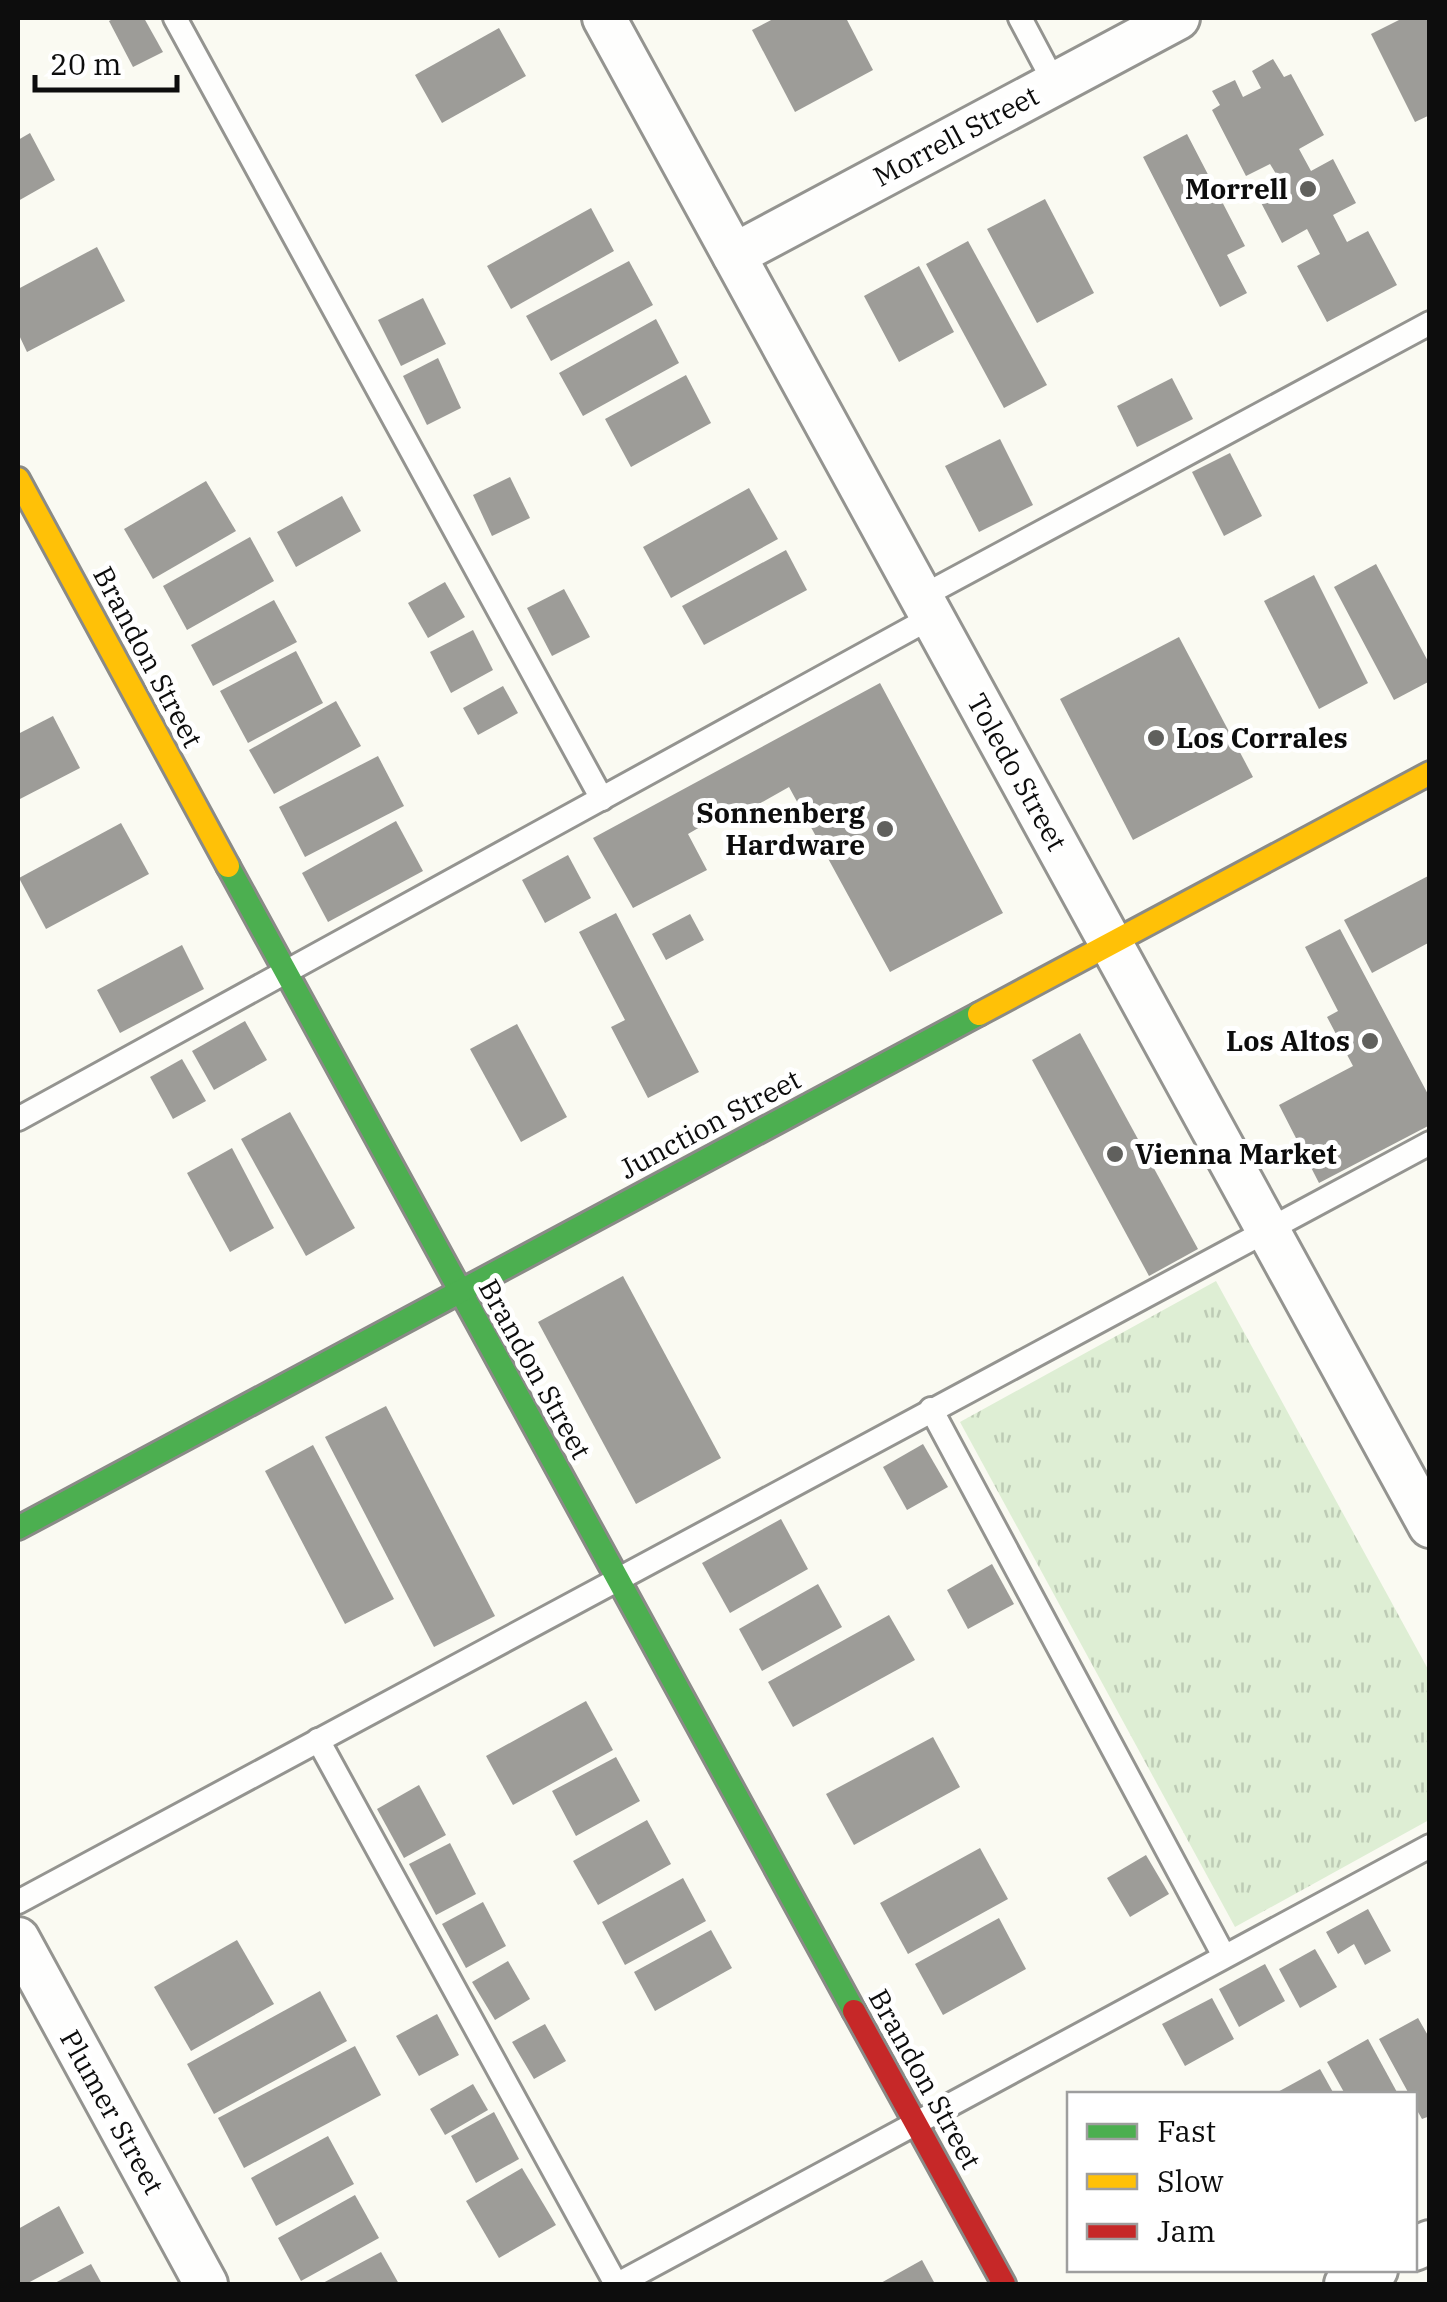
<svg xmlns="http://www.w3.org/2000/svg" width="1447" height="2302" viewBox="0 0 1447 2302" font-family="'IBM Plex Serif',serif">
<style>
.grass{fill:url(#grass-tufts)}
.building{fill:#9d9c98}
.lines{fill:none;stroke-linecap:round;stroke-linejoin:round}
.lane-casing{stroke:#949490;stroke-width:28}
.street-casing{stroke:#949490;stroke-width:48}
.fast-casing{stroke:#8a8a87;stroke-width:28}
.slow-casing{stroke:#8a8a87;stroke-width:28}
.jam-casing{stroke:#8a8a87;stroke-width:28}
.lane{stroke:#fefefd;stroke-width:22}
.street{stroke:#fefefd;stroke-width:42}
.fast{stroke:#4caf50;stroke-width:22}
.slow{stroke:#ffc107;stroke-width:22}
.jam{stroke:#c62828;stroke-width:22}
.poi-dot{fill:#60605d;stroke:#fff;stroke-width:4}
.labels{text-anchor:middle;stroke-width:10;stroke-linejoin:round;paint-order:stroke}
.street-label{font-size:28px;fill:#0d0d0d;stroke:#fff}
.poi-label{font-size:28px;font-weight:bold;fill:#0d0d0d;stroke:#fff;text-anchor:end}
</style>
<defs>
<pattern id="grass-tufts" width="24" height="20" patternUnits="userSpaceOnUse" patternTransform="scale(2.5)"><rect width="24" height="20" fill="#deeed4"/><path d="M3 7l-1-3M5 7V3M7 7l1-3M15 17l-1-3M17 17v-4M19 17l1-3" fill="none" stroke="#bdcbb5"/></pattern>
</defs>
<rect width="100%" height="100%" fill="#fafaf2"/>
<polygon class="grass" points="1216,1281 1429,1671 1429,1820 1235,1927 960,1422"/>
<g class="building">
<polygon points="115,18 144,18 163,52 133,67 109,21"/>
<polygon points="775,18 846,18 873,70 795,112 752,30"/>
<polygon points="1403,18 1430,18 1430,115 1415,122 1371,34"/>
<polygon points="499,28 526,76 442,123 415,75"/>
<polygon points="1273,59 1284,77 1291,74 1324,135 1299,149 1311,171 1333,159 1356,203 1333,215 1347,242 1368,231 1397,285 1327,322 1297,266 1320,254 1307,229 1282,243 1257,195 1281,182 1270,164 1246,176 1212,110 1220,105 1212,91 1235,80 1243,97 1261,88 1252,71"/>
<polygon points="30,133 55,180 18,201 18,140"/>
<polygon points="1187,134 1245,246 1227,255 1247,293 1220,307 1143,157"/>
<polygon points="1045,199 1094,293 1037,323 987,229"/>
<polygon points="591,208 614,251 511,309 487,266"/>
<polygon points="968,241 1047,385 1004,408 926,264"/>
<polygon points="97,247 125,301 27,352 18,333 18,289"/>
<polygon points="629,261 653,305 551,361 526,316"/>
<polygon points="919,266 954,332 899,362 864,296"/>
<polygon points="423,298 446,344 401,366 378,320"/>
<polygon points="656,319 679,363 583,416 559,373"/>
<polygon points="438,358 461,408 427,425 403,376"/>
<polygon points="686,375 711,423 631,467 605,419"/>
<polygon points="1172,378 1193,419 1137,447 1117,406"/>
<polygon points="1000,439 1033,505 979,532 945,466"/>
<polygon points="1230,453 1262,516 1224,536 1192,472"/>
<polygon points="510,477 530,518 492,536 473,495"/>
<polygon points="206,481 236,531 153,579 124,529"/>
<polygon points="749,488 778,539 671,598 643,547"/>
<polygon points="342,496 361,531 296,567 277,532"/>
<polygon points="250,537 274,581 187,630 163,586"/>
<polygon points="786,550 807,590 704,645 682,606"/>
<polygon points="1376,564 1430,665 1430,681 1394,700 1334,587"/>
<polygon points="1314,575 1368,683 1319,709 1264,601"/>
<polygon points="445,582 465,617 428,638 408,603"/>
<polygon points="564,589 590,637 552,656 527,608"/>
<polygon points="274,600 297,642 213,686 191,645"/>
<polygon points="473,630 493,670 451,693 430,652"/>
<polygon points="1179,637 1253,777 1133,840 1060,699"/>
<polygon points="296,651 323,703 248,743 220,691"/>
<polygon points="880,683 1003,913 890,972 789,787 723,824 719,816 688,834 707,870 633,908 593,838"/>
<polygon points="503,686 518,713 478,735 463,708"/>
<polygon points="336,701 361,746 274,794 249,750"/>
<polygon points="53,716 80,768 18,800 18,734"/>
<polygon points="378,756 404,806 305,857 279,807"/>
<polygon points="396,821 423,871 328,922 302,873"/>
<polygon points="121,823 149,874 46,929 19,878"/>
<polygon points="568,855 591,898 545,923 522,880"/>
<polygon points="1430,875 1430,942 1372,973 1344,920"/>
<polygon points="616,913 699,1072 648,1098 611,1027 625,1020 579,932"/>
<polygon points="690,914 704,940 666,960 652,934"/>
<polygon points="1340,929 1430,1098 1430,1125 1319,1183 1279,1105 1353,1066 1327,1017 1338,1011 1305,947"/>
<polygon points="182,945 204,989 120,1033 97,990"/>
<polygon points="245,1021 267,1060 214,1090 192,1051"/>
<polygon points="517,1024 567,1117 521,1142 470,1049"/>
<polygon points="1080,1033 1198,1249 1149,1276 1032,1060"/>
<polygon points="182,1059 206,1101 173,1119 150,1077"/>
<polygon points="290,1112 355,1228 306,1256 241,1139"/>
<polygon points="232,1148 274,1228 230,1252 187,1173"/>
<polygon points="623,1276 721,1458 636,1504 538,1322"/>
<polygon points="386,1406 495,1616 434,1647 325,1437"/>
<polygon points="923,1444 948,1487 907,1510 883,1467"/>
<polygon points="313,1445 394,1599 345,1624 265,1471"/>
<polygon points="781,1519 808,1569 730,1613 702,1563"/>
<polygon points="992,1564 1014,1604 968,1629 947,1590"/>
<polygon points="818,1584 842,1627 762,1671 739,1629"/>
<polygon points="889,1615 915,1660 793,1727 768,1682"/>
<polygon points="586,1701 613,1750 513,1805 486,1756"/>
<polygon points="933,1737 960,1787 854,1845 826,1794"/>
<polygon points="616,1757 640,1801 576,1836 552,1791"/>
<polygon points="419,1785 446,1835 404,1858 377,1809"/>
<polygon points="647,1820 671,1864 598,1905 573,1861"/>
<polygon points="450,1843 476,1894 436,1915 409,1864"/>
<polygon points="980,1848 1008,1899 908,1954 880,1903"/>
<polygon points="1146,1855 1169,1894 1130,1917 1107,1878"/>
<polygon points="683,1878 706,1921 625,1965 602,1922"/>
<polygon points="483,1902 506,1946 466,1968 442,1924"/>
<polygon points="1368,1909 1391,1951 1365,1965 1354,1944 1338,1954 1326,1932"/>
<polygon points="999,1918 1026,1969 943,2015 915,1964"/>
<polygon points="711,1930 732,1968 655,2011 634,1972"/>
<polygon points="237,1940 274,2004 191,2051 154,1987"/>
<polygon points="1315,1949 1337,1987 1300,2008 1279,1969"/>
<polygon points="508,1961 530,1999 495,2020 472,1982"/>
<polygon points="1265,1964 1285,2001 1239,2027 1219,1989"/>
<polygon points="320,1991 347,2041 214,2114 187,2064"/>
<polygon points="1212,1998 1234,2039 1185,2066 1162,2024"/>
<polygon points="437,2014 459,2055 419,2076 396,2036"/>
<polygon points="1418,2018 1430,2039 1430,2116 1422,2119 1414,2105 1414,2094 1409,2094 1379,2039"/>
<polygon points="545,2024 566,2061 534,2079 512,2042"/>
<polygon points="1368,2039 1398,2094 1345,2094 1327,2062"/>
<polygon points="355,2046 381,2095 244,2168 218,2118"/>
<polygon points="1320,2069 1334,2094 1274,2094"/>
<polygon points="473,2084 488,2110 445,2135 430,2109"/>
<polygon points="494,2112 519,2159 476,2183 451,2136"/>
<polygon points="328,2136 354,2184 276,2226 251,2178"/>
<polygon points="522,2168 556,2225 499,2258 466,2201"/>
<polygon points="355,2195 379,2238 301,2281 278,2238"/>
<polygon points="59,2206 84,2253 26,2284 18,2284 18,2229"/>
<polygon points="381,2252 399,2284 321,2284"/>
<polygon points="922,2260 935,2284 879,2284"/>
<polygon points="91,2264 102,2284 53,2284"/>
</g>
<g class="lines">
<defs>
<g id="lane">
<polyline points="175,18 602,799"/>
<polyline points="1020,18 1055,84"/>
<polyline points="921,597 1430,323"/>
<polyline points="18,1119 932,617"/>
<polyline points="931,1409 1224,1956"/>
<polyline points="318,1740 616,2284"/>
<polyline points="18,1902 1430,1143"/>
<polyline points="618,2284 1430,1846"/>
</g>
<g id="street">
<polyline points="604,18 1430,1526"/>
<polyline points="734,255 1178,18"/>
<polyline points="18,1939 206,2284"/>
<polyline points="1414,2249 1430,2242"/>
<polyline points="1346,2284 1376,2270"/>
</g>
<g id="fast">
<polyline points="228,866 854,2011"/>
<polyline points="18,1528 979,1014"/>
</g>
<g id="slow">
<polyline points="18,479 228,866"/>
<polyline points="979,1014 1430,773"/>
</g>
<polyline id="jam" points="854,2011 1004,2284"/>
</defs>
<use href="#lane" class="lane-casing"/>
<use href="#street" class="street-casing"/>
<use href="#fast" class="fast-casing"/>
<use href="#slow" class="slow-casing"/>
<use href="#jam" class="jam-casing"/>
<use href="#lane" class="lane"/>
<use href="#street" class="street"/>
<use href="#fast" class="fast"/>
<use href="#slow" class="slow"/>
<use href="#jam" class="jam"/>
</g>
<g class="poi-dot">
<circle cx="1308" cy="189" r="10"/>
<circle cx="1156" cy="738" r="10"/>
<circle cx="885" cy="829" r="10"/>
<circle cx="1370" cy="1041" r="10"/>
<circle cx="1115" cy="1154" r="10"/>
</g>
<g class="labels">
<g class="street-label">
<text transform="translate(956 136) rotate(-28)" y="10">Morrell Street</text>
<text transform="translate(148 657) rotate(62)" y="10">Brandon Street</text>
<text transform="translate(1017 772) rotate(61)" y="10">Toledo Street</text>
<text transform="translate(710 1124) rotate(-28)" y="10">Junction Street</text>
<text transform="translate(535 1369) rotate(61)" y="10">Brandon Street</text>
<text transform="translate(925 2079) rotate(61)" y="10">Brandon Street</text>
<text transform="translate(112 2112) rotate(61)" y="10">Plumer Street</text>
</g>
<g class="poi-label">
<text x="1288" y="199">Morrell</text>
<text x="1176" y="748" text-anchor="start">Los Corrales</text>
<text x="865" y="823">Sonnenberg<tspan x="865" dy="32">Hardware</tspan></text>
<text x="1350" y="1051">Los Altos</text>
<text x="1135" y="1164" text-anchor="start">Vienna Market</text>
</g>
</g>
<rect width="1447" height="2302" fill="none" stroke="#0d0d0d" stroke-width="40"/>
<rect x="1067" y="2092" width="350" height="180" fill="#ffffff" stroke="#9e9e9e" stroke-width="2.5"/>
<rect x="1087" y="2124" width="50" height="15" fill="#4caf50" stroke="#9e9e9e" stroke-width="2.5"/>
<text x="1157" y="2142" font-size="30" fill="#0d0d0d">Fast</text>
<rect x="1087" y="2174" width="50" height="15" fill="#ffc107" stroke="#9e9e9e" stroke-width="2.5"/>
<text x="1157" y="2192" font-size="30" fill="#0d0d0d">Slow</text>
<rect x="1087" y="2224" width="50" height="15" fill="#c62828" stroke="#9e9e9e" stroke-width="2.5"/>
<text x="1157" y="2242" font-size="30" fill="#0d0d0d">Jam</text>
<path d="M35 75v15h142v-15" fill="none" stroke="#0d0d0d" stroke-width="5"/>
<text x="50" y="75" font-size="30" fill="#0d0d0d" stroke="#ffffff" stroke-width="8" paint-order="stroke">20 m</text>
</svg>
